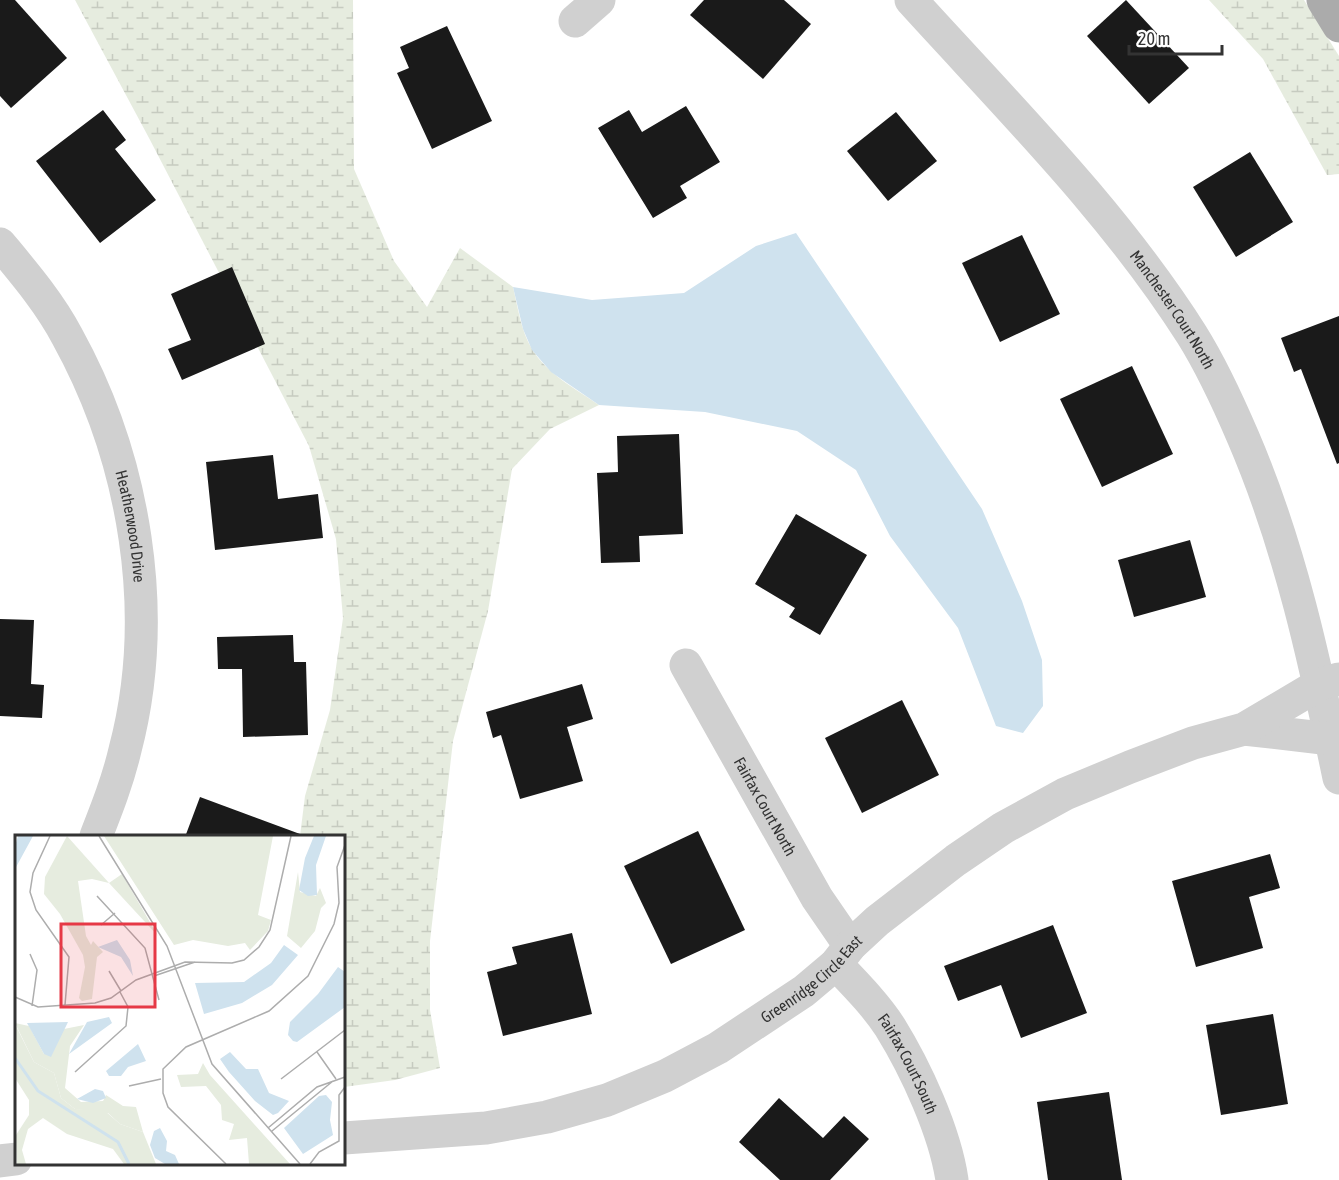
<svg xmlns="http://www.w3.org/2000/svg" width="1339" height="1180" viewBox="0 0 1339 1180" font-family="'Asap Condensed',sans-serif">
<style>
.wetland{fill:url(#wetland-marsh)}
.water{fill:#cfe2ee}
.building{fill:#1a1a1a}
.lines{fill:none;stroke-linecap:round;stroke-linejoin:round}
.minor{stroke:#d0d0d0;stroke-width:33}
.primary{stroke:#ababab;stroke-width:33}
.labels{text-anchor:middle;stroke-width:6;stroke-linejoin:round;paint-order:stroke}
.street-label{font-size:16px;fill:#333;stroke:#fff}
.inset-river{fill:none;stroke:#cfe2ee;stroke-width:3}
.inset-road{fill:none;stroke:#adadad;stroke-width:1.5}
.view{fill:#e63946;fill-opacity:0.15;stroke:#e63946;stroke-width:3}
.inset-edge{fill:none;stroke:#333;stroke-width:3}
</style>
<defs>
<pattern id="wetland-marsh" width="20" height="14" patternUnits="userSpaceOnUse" patternTransform="scale(1.5)"><rect width="20" height="14" fill="#e6ecdf"/><path d="M1 5h8M5 5V1M11 12h8M15 12V8" fill="none" stroke="#c6cbc0"/></pattern>
</defs>
<rect width="100%" height="100%" fill="#fff"/>
<g class="wetland">
<path d="M75 0H353L354 169 394 261 427 307 460 248 513 287C518 308 521 331 532 349 547 374 576 389 599 405L550 429 512 469 488 611 453 741 430 941V1010L440 1068 395 1080 344 1087V836H300L305 796 330 710 343 618 336 539 309 446 149 138Z"/>
<polygon points="1209,0 1304,0 1339,56 1339,174 1327,175 1263,59"/>
</g>
<polygon class="water" points="796,233 982,509 1022,601 1042,660 1043,706 1023,733 996,726 958,628 890,536 856,470 797,431 705,412 599,405 551,372 532,350 523,329 513,287 592,300 684,293 756,246"/>
<g class="building">
<polygon points="0,0 15,0 67,58 11,108 0,96"/>
<polygon points="704,0 784,0 811,24 763,79 690,15"/>
<polygon points="1126,0 1189,68 1149,104 1087,36"/>
<polygon points="447,26 492,121 432,149 397,73 409,68 400,47"/>
<polygon points="686,106 720,162 680,186 687,198 653,218 598,128 629,110 642,132"/>
<polygon points="103,110 126,140 115,149 156,200 100,243 36,161"/>
<polygon points="896,112 937,161 888,201 847,151"/>
<polygon points="1250,152 1293,222 1236,257 1193,187"/>
<polygon points="1022,235 1060,314 1000,342 962,263"/>
<polygon points="232,267 265,344 182,380 168,349 191,340 171,294"/>
<polygon points="1339,316 1339,463 1337,464 1301,369 1294,372 1281,338"/>
<polygon points="1132,366 1173,454 1102,487 1060,399"/>
<polygon points="679,434 683,534 639,536 640,562 601,563 597,473 618,472 617,436"/>
<polygon points="273,455 278,499 318,494 323,538 215,550 206,462"/>
<polygon points="796,514 867,555 820,635 789,617 795,608 755,584"/>
<polygon points="1190,540 1206,597 1134,617 1118,560"/>
<polygon points="0,619 34,620 31,684 44,685 42,718 0,716"/>
<polygon points="293,635 294,662 306,662 308,735 243,737 242,669 218,669 217,637"/>
<polygon points="582,684 593,719 567,727 583,781 520,799 501,735 493,738 486,712"/>
<polygon points="902,700 939,775 862,813 825,738"/>
<polygon points="200,797 300,834 300,837 185,837"/>
<polygon points="698,831 745,930 671,964 624,866"/>
<polygon points="1270,854 1280,888 1249,897 1263,948 1196,967 1172,881"/>
<polygon points="1053,925 1087,1013 1021,1038 1001,985 958,1001 944,966"/>
<polygon points="572,933 592,1014 503,1036 487,972 517,964 512,947"/>
<polygon points="1273,1014 1288,1104 1221,1115 1206,1025"/>
<polygon points="1109,1092 1122,1180 1048,1180 1037,1102"/>
<polygon points="779,1098 823,1138 844,1116 869,1139 830,1180 780,1180 739,1142"/>
</g>
<g class="lines">
<g class="minor">
<path id="s1" d="M911 0C1009 108 1114 212 1192 335 1212 367 1228 402 1243 437 1290 546 1315 662 1339 778"/>
<polyline points="575,21 599,0"/>
<path id="s2" d="M0 244C24 273 49 302 67 336 135 459 161 613 125 750 118 780 107 808 96 836"/>
<path id="s3" d="M686 665 817 898 850 946"/>
<polyline points="1244,729 1331,739 1339,737"/>
<path id="s4" d="M836 964C855 984 875 1004 890 1027 916 1069 945 1132 952 1180"/>
<path id="s5" d="M344 1138 486 1128 547 1117 607 1100 665 1076 718 1048 804 991 836 964 850 946 877 921 956 860 1003 828 1065 794 1130 767 1193 743 1244 729 1320 684 1339 679"/>
<polyline points="0,1161 16,1159"/>
</g>
<polyline class="primary" points="1323,0 1339,26"/>
</g>
<g class="labels">
<g class="street-label">
<text dy="6" stroke="none"><textPath href="#s1" startOffset="406">Manchester Court North</textPath></text>
<text dy="6" stroke="none"><textPath href="#s2" startOffset="316">Heatherwood Drive</textPath></text>
<text dy="6" stroke="none"><textPath href="#s3" startOffset="162">Fairfax Court North</textPath></text>
<text dy="6" stroke="none"><textPath href="#s5" startOffset="506">Greenridge Circle East</textPath></text>
<text dy="6" stroke="none"><textPath href="#s4" startOffset="124">Fairfax Court South</textPath></text>
</g>
</g>
<g transform="translate(15 835)">
<rect width="330" height="330" fill="#fff"/>
<path d="M89 1H258L243 80 256 85 253 96 235 115 230 108 213 111 178 105 159 110ZM283 37 285 57 301 61 305 53 311 68 306 73 300 96 286 113 272 101ZM0 188 14 191 29 219 49 194 69 190 55 211 50 253 66 267 88 266 91 260 108 271 121 272 128 297 105 289 93 278 60 274 46 263 39 238 19 227ZM188 228 195 240 275 329H234L232 303 214 305 219 289 207 285 206 270 191 251 166 252 162 240 183 239Z" fill="#e6ecdf"/>
<path d="M52 1 94 48 107 39 143 101 94 48 77 44 63 46 71 101 76 110 78 106 88 117 82 122 77 164 67 166 64 163 70 132 68 120 45 79 29 59 30 42ZM0 189 19 227 39 238 46 263 60 274 89 275 105 289 128 297 141 329H109L98 314 52 299 28 283 13 294 7 315 11 329H2L1 300 14 280V265L0 243Z" fill="#e6ecdf"/>
<path d="M3 1H18L0 34V11ZM299 1H311L301 30 302 60 293 61 284 55 290 23ZM102 105 115 125 118 141 106 122 83 112ZM269 110 283 120 257 150 227 168 189 179 180 148 229 147 256 128ZM323 132 330 137V172L282 207 278 206 273 200 275 187 303 159ZM94 182 97 188 54 219 72 187ZM53 187 36 222 29 219 12 188ZM123 209 131 226 113 232 106 241H94L91 236ZM215 217 231 234H243L254 258 274 266 263 278 258 280 240 266 214 237 205 224ZM80 254 88 256 91 263 78 268 62 264ZM311 260 317 267 315 285 318 300 288 319 269 293 304 261ZM145 293 152 306 151 316 160 320 164 329H150L140 323 135 310 139 296Z" fill="#cfe2ee"/>
<path class="inset-river" d="M0 223 23 256 103 307 114 329"/>
<path class="inset-road" d="M35 1 18 38 15 57 21 75 54 122 50 170M84 1 152 111 197 229 285 329M82 61 130 113 144 165M86 90 100 78M15 119 22 135 17 171M94 136 106 156M139 141 180 127M0 162 23 172 80 168 96 163 121 145 170 127 217 128 229 125 244 112 255 95 276 1M302 217 321 244M60 237 111 191 113 172 105 157M266 244 330 195M114 251 146 244M253 293 302 252 330 242M257 296 318 246M211 329 153 272 148 258V234L171 212 254 176 293 141 319 89 324 68 322 32 330 10M295 329 304 317 324 306V260L330 252"/>
<path class="view" d="M46 89H140V172H46Z"/>
<rect width="330" height="330" class="inset-edge"/>
</g>
<path d="M1129 45v9h93v-9" fill="none" stroke="#333333" stroke-width="3"/>
<text x="1138" y="45" font-size="18" fill="#333333" stroke="#ffffff" stroke-width="4.5" paint-order="stroke">20 m</text>
</svg>
